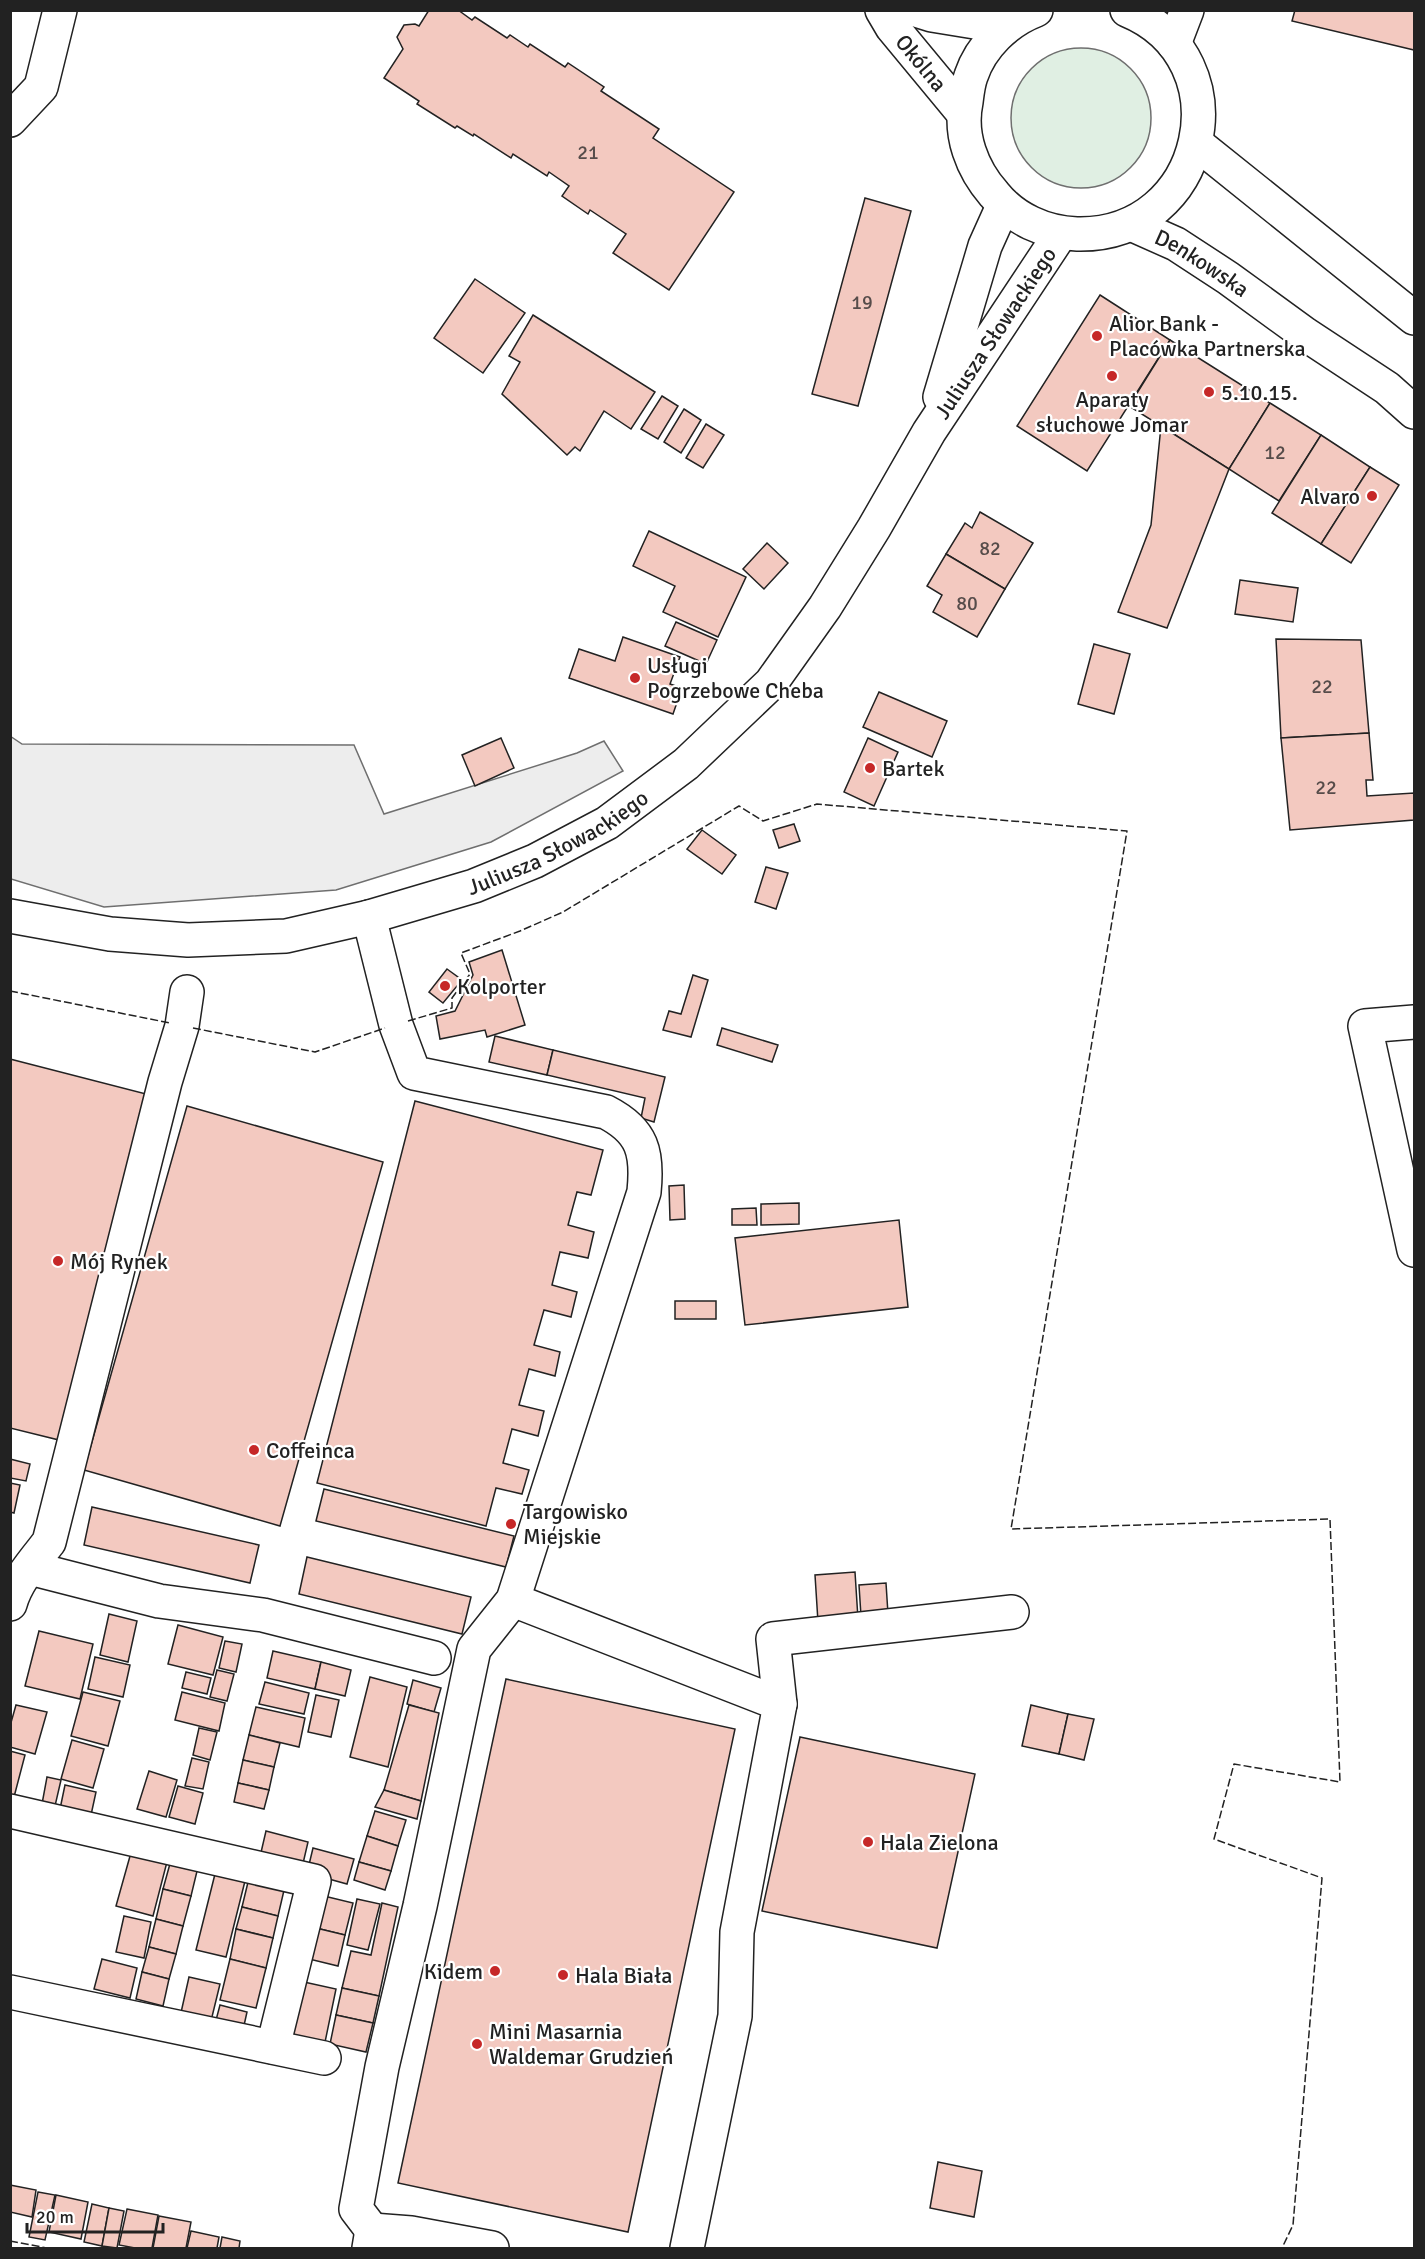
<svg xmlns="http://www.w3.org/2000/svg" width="1425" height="2259" viewBox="0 0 1425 2259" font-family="Signika,sans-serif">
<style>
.green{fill:#e0efe3;stroke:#6f6f6f;stroke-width:1.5}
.parking{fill:#ededed;stroke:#6f6f6f;stroke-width:1.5}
.building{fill:#f3c9c0;stroke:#222;stroke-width:1.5}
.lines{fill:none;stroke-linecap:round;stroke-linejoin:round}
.minor-casing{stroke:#222;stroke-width:36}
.major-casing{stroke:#222;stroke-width:36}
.minor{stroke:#fff;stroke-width:33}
.major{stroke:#fff;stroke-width:33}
.fence{stroke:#222;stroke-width:1.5;stroke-dasharray:8 3;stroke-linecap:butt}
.poi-dot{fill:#c62828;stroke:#fff;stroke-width:2}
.labels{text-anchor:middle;stroke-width:4.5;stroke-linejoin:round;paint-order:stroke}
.number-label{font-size:20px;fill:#564c4a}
.street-label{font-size:22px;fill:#222;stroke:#fff}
.poi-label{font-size:22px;fill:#222;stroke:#fff;text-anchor:start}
</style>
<rect width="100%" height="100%" fill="#fff"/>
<circle class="green" cx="1081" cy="118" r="70"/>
<polygon class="parking" points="10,736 22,744 354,745 384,814 577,753 604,741 623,771 491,842 336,890 104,907 11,879"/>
<g class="building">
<polygon points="429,10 458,10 472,20 475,17 507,38 510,35 528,47 530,44 565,67 568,63 604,87 601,91 659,129 653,138 734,192 669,290 613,253 626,234 590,210 588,214 562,196 569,186 549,172 547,176 513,154 511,158 474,134 473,136 457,126 455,128 417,104 419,101 384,78 403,49 397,37 404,25 415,24 419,26"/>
<polygon points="1295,10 1414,10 1414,50 1292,21"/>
<polygon points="865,198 911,211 858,406 812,394"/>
<polygon points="475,279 525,313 483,373 434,338"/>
<polygon points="1100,295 1170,340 1087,471 1017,426"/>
<polygon points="533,315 655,392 631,429 604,411 580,451 575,447 567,455 502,394 520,362 509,356"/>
<polygon points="1170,340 1270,403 1229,469 1129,406"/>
<polygon points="662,396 678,406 658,439 641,429"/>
<polygon points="1270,403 1321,435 1279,501 1229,469"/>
<polygon points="684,409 701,420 681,453 664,442"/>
<polygon points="706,424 724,435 703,468 686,458"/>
<polygon points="1161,426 1229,469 1167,628 1118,612 1151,525"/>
<polygon points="1321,435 1370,467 1321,544 1272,513"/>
<polygon points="1370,467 1399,485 1351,563 1321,544"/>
<polygon points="980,512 1033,543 1005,589 946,554 965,523 972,528"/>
<polygon points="649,531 746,577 718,637 663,612 675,586 633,566"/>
<polygon points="767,543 788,563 764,589 743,569"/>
<polygon points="946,554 1005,589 977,637 933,612 942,595 927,586"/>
<polygon points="1240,580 1298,588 1293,622 1235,614"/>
<polygon points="676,622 717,640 706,664 665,646"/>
<polygon points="623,637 680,657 670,684 682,688 673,714 569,678 579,649 615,661"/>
<polygon points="1276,639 1361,640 1369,733 1281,738"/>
<polygon points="1094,644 1130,654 1114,714 1078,704"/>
<polygon points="879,692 947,721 932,757 863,727"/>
<polygon points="1369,733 1373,780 1366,780 1367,796 1414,793 1414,820 1290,830 1281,738"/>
<polygon points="501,738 514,768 475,786 462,755"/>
<polygon points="868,738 898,752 874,806 844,792"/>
<polygon points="794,824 800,841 779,848 773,830"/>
<polygon points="702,830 736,855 722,874 687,849"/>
<polygon points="766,867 788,873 776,909 755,902"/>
<polygon points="502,950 525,1025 487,1037 485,1030 440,1039 436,1016 455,1011 473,975 469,962"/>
<polygon points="447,969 462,980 443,1003 429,992"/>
<polygon points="693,975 708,980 691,1037 663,1030 669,1011 681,1014"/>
<polygon points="722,1028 778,1045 772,1062 717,1045"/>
<polygon points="495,1036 553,1050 547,1075 489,1062"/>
<polygon points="553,1050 665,1077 654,1122 641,1118 645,1098 547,1075"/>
<polygon points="10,1059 150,1095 59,1440 10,1428"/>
<polygon points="415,1101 603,1150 591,1195 577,1192 568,1225 594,1232 588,1258 560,1252 552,1285 577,1292 571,1317 544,1310 534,1345 560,1352 555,1376 529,1369 519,1405 544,1411 538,1436 512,1429 503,1463 529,1470 522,1494 496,1488 486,1526 317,1483"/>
<polygon points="187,1106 383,1162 280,1526 84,1470"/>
<polygon points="684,1185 685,1219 670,1220 669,1186"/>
<polygon points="799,1203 799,1224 761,1225 761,1204"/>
<polygon points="756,1208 757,1225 732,1225 732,1209"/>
<polygon points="899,1220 908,1307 745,1325 735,1238"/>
<rect x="675" y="1301" width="41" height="18"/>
<polygon points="10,1459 30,1464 26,1481 10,1478"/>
<polygon points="10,1483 20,1485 14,1513 10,1512"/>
<polygon points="324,1489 514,1536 506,1567 316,1521"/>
<polygon points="92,1507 259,1545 250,1583 84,1545"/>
<polygon points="307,1557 471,1597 462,1634 299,1594"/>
<polygon points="855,1572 858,1619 818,1622 815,1575"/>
<polygon points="886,1583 888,1614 861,1616 859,1585"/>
<polygon points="109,1614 137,1621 128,1662 100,1655"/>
<polygon points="178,1625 223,1637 213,1675 168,1664"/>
<polygon points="39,1631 93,1644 80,1699 25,1686"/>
<polygon points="225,1641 242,1644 236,1672 219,1668"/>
<polygon points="273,1651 321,1662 315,1689 267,1678"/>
<polygon points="95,1657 130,1665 123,1697 88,1689"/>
<polygon points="321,1662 351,1670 345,1696 315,1689"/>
<polygon points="217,1670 234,1674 227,1701 210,1697"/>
<polygon points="186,1672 211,1678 207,1694 182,1688"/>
<polygon points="370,1677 407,1687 388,1767 350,1757"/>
<polygon points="506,1679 735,1729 628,2232 398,2183"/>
<polygon points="413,1680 441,1688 434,1712 407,1704"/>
<polygon points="265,1682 309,1693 304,1714 259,1704"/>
<polygon points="83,1692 120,1701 108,1746 71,1736"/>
<polygon points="182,1692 225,1703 219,1731 175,1720"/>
<polygon points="316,1695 339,1700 331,1737 308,1732"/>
<polygon points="16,1705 47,1712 35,1754 10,1747 10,1726"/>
<polygon points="409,1705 439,1713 421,1801 384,1790"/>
<polygon points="1031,1705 1068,1714 1059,1754 1022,1746"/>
<polygon points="256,1707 305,1718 299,1747 249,1735"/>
<polygon points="1068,1714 1094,1719 1084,1760 1059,1754"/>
<polygon points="199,1728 217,1732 210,1760 193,1755"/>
<polygon points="249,1735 280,1743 274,1767 243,1760"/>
<polygon points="800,1737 975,1774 937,1948 762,1911"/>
<polygon points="72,1740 104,1749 93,1788 61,1779"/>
<polygon points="10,1751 25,1755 14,1797 10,1796"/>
<polygon points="192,1758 209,1762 203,1789 185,1786"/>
<polygon points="243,1760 274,1767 269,1790 238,1783"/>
<polygon points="149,1771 177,1780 166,1817 137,1809"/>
<polygon points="47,1777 61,1780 55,1806 42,1804"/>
<polygon points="238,1783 269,1790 264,1809 234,1802"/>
<polygon points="65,1785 96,1792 91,1815 60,1809"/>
<polygon points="178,1786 203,1793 195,1824 169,1817"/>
<polygon points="384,1790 421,1801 417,1819 375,1807"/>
<polygon points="375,1811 406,1820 398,1846 367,1836"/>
<polygon points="266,1831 308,1842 301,1872 259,1861"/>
<polygon points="367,1836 398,1846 391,1871 359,1862"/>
<polygon points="313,1848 354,1859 347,1884 307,1873"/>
<polygon points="132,1849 168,1858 153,1916 116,1906"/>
<polygon points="171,1860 198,1867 191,1896 163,1889"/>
<polygon points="359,1862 391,1871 385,1890 354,1880"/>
<polygon points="216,1870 246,1877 226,1957 196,1950"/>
<polygon points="249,1878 285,1886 278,1916 242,1907"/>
<polygon points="163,1889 191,1896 183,1926 156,1919"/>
<polygon points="324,1896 353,1903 345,1935 316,1928"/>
<polygon points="357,1899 380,1904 368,1950 347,1945"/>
<polygon points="382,1903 398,1907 379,1996 342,1988 351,1951 371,1955"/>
<polygon points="242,1907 278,1916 273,1938 236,1929"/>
<polygon points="124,1916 151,1922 144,1958 116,1952"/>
<polygon points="156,1919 183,1926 176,1954 149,1947"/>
<polygon points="316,1928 345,1935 338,1966 309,1959"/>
<polygon points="236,1929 273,1938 266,1968 230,1959"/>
<polygon points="149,1947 176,1954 169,1979 142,1972"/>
<polygon points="102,1959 137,1968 130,1998 94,1989"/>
<polygon points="230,1959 266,1968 256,2008 220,2000"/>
<polygon points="142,1972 169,1979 163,2006 136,1999"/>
<polygon points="189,1977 220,1984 210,2025 180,2017"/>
<polygon points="304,1982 336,1989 324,2047 291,2039"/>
<polygon points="342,1988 379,1996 373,2023 336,2015"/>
<polygon points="220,2005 247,2012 243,2030 215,2024"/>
<polygon points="336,2015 373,2023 366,2052 330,2044"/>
<polygon points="938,2162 982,2171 974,2217 930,2208"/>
<polygon points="10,2185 36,2190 32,2217 10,2212"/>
<polygon points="38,2192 55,2195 45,2240 29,2237"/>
<polygon points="56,2195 88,2202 81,2239 49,2232"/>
<polygon points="92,2204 109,2208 102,2246 84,2242"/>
<polygon points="109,2208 124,2211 117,2248 102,2246"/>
<polygon points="127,2209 158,2215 152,2248 135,2248 119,2245"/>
<polygon points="159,2216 191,2222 186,2248 153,2248"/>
<polygon points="191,2231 219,2237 217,2248 187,2248"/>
<polygon points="222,2237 240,2241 239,2248 220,2248"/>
</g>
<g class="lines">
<defs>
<g id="minor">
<polyline points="1174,44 1187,10"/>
<polyline points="10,120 41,87 60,10"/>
<polyline points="940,397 985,246 1003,206"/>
<path id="s1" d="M10 916 110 934 188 940 286 936 369 917 474 886 535 861 607 823 686 764 771 683 825 607 874 528 929 432 1061 233"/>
<path d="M369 917 396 1025 414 1073 606 1112C643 1131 648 1153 644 1192L513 1600 474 1649 420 1906 382 2067 356 2209 372 2230"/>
<polyline points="1414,1022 1365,1026 1414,1250"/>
<polyline points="30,1568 159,1601 263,1615 434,1658"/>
<polyline points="513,1600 780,1704 737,1932 735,2016 687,2248"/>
<path d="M10 1604C16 1581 35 1560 49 1542L165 1082 182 1026 187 992"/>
<polyline points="780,1704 773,1639 1012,1612"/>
<polyline points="10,1811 314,1881 273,2047"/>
<polyline points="10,1992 324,2058"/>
<polyline points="369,2248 372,2230 411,2233 492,2248"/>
</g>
<g id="major">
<path id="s2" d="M882 10 892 27 964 114"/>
<polyline points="916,10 932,15 981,23 1020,16"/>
<path d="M1036 10C1007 21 981 46 971 76 968 84 967 94 966 102 959 135 972 169 994 194 1014 219 1045 233 1077 234 1207 237 1246 59 1127 10"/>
<polyline points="1196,143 1414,318"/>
<path id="s3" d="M1131 224 1176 244 1228 278 1305 334 1387 388 1414 412"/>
</g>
</defs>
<use href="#minor" class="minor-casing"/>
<use href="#major" class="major-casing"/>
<use href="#minor" class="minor"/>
<use href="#major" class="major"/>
<g class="fence">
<polyline points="10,991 170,1023"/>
<polyline points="408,1021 452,1008 452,998 470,974 461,953 520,931 563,912 739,806 763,821 817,804 1127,831 1011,1529 1330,1519 1340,1782 1234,1764 1214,1839 1322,1878 1293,2225 1282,2248"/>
<polyline points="193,1028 315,1052 385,1028"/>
<polyline points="10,2241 47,2248"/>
</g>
</g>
<g class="poi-dot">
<circle cx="1097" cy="336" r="6"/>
<circle cx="1112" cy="376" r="6"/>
<circle cx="1209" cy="392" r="6"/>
<circle cx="1372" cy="496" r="6"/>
<circle cx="635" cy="678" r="6"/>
<circle cx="870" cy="768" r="6"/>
<circle cx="445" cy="986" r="6"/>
<circle cx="58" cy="1261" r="6"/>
<circle cx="254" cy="1450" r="6"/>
<circle cx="511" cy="1524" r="6"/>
<circle cx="868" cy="1842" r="6"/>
<circle cx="495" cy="1971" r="6"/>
<circle cx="563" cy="1975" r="6"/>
<circle cx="477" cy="2044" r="6"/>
</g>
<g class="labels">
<g class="number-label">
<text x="588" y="159">21</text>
<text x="862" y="309">19</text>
<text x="1275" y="459">12</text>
<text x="990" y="555">82</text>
<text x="967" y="610">80</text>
<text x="1322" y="693">22</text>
<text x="1326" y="794">22</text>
</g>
<g class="street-label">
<text dy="8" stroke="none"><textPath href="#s2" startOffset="66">Okólna</textPath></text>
<text dy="8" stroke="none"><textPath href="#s3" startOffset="81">Denkowska</textPath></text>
<text dy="8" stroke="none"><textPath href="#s1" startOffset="1252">Juliusza Słowackiego</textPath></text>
<text dy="8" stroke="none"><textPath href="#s1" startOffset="567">Juliusza Słowackiego</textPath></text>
</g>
<g class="poi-label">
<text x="1109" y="331">Alior Bank -<tspan x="1109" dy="25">Placówka Partnerska</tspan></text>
<text x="1221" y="400">5.10.15.</text>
<text x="1112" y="407" text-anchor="middle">Aparaty<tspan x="1112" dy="25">słuchowe Jomar</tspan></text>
<text x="1360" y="504" text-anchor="end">Alvaro</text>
<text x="647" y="673">Usługi<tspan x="647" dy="25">Pogrzebowe Cheba</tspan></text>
<text x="882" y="776">Bartek</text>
<text x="457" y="994">Kolporter</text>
<text x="70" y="1269">Mój Rynek</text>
<text x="266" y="1458">Coffeinca</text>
<text x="523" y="1519">Targowisko<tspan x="523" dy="25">Miejskie</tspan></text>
<text x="880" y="1850">Hala Zielona</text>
<text x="483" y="1979" text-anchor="end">Kidem</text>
<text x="575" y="1983">Hala Biała</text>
<text x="489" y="2039">Mini Masarnia<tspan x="489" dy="25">Waldemar Grudzień</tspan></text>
</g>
</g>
<rect width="1425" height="2259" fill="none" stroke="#222222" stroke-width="24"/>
<path d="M27 2223v9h136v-9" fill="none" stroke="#222222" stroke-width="3"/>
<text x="36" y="2223" font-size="18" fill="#222222" stroke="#ffffff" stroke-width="4.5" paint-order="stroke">20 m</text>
</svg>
